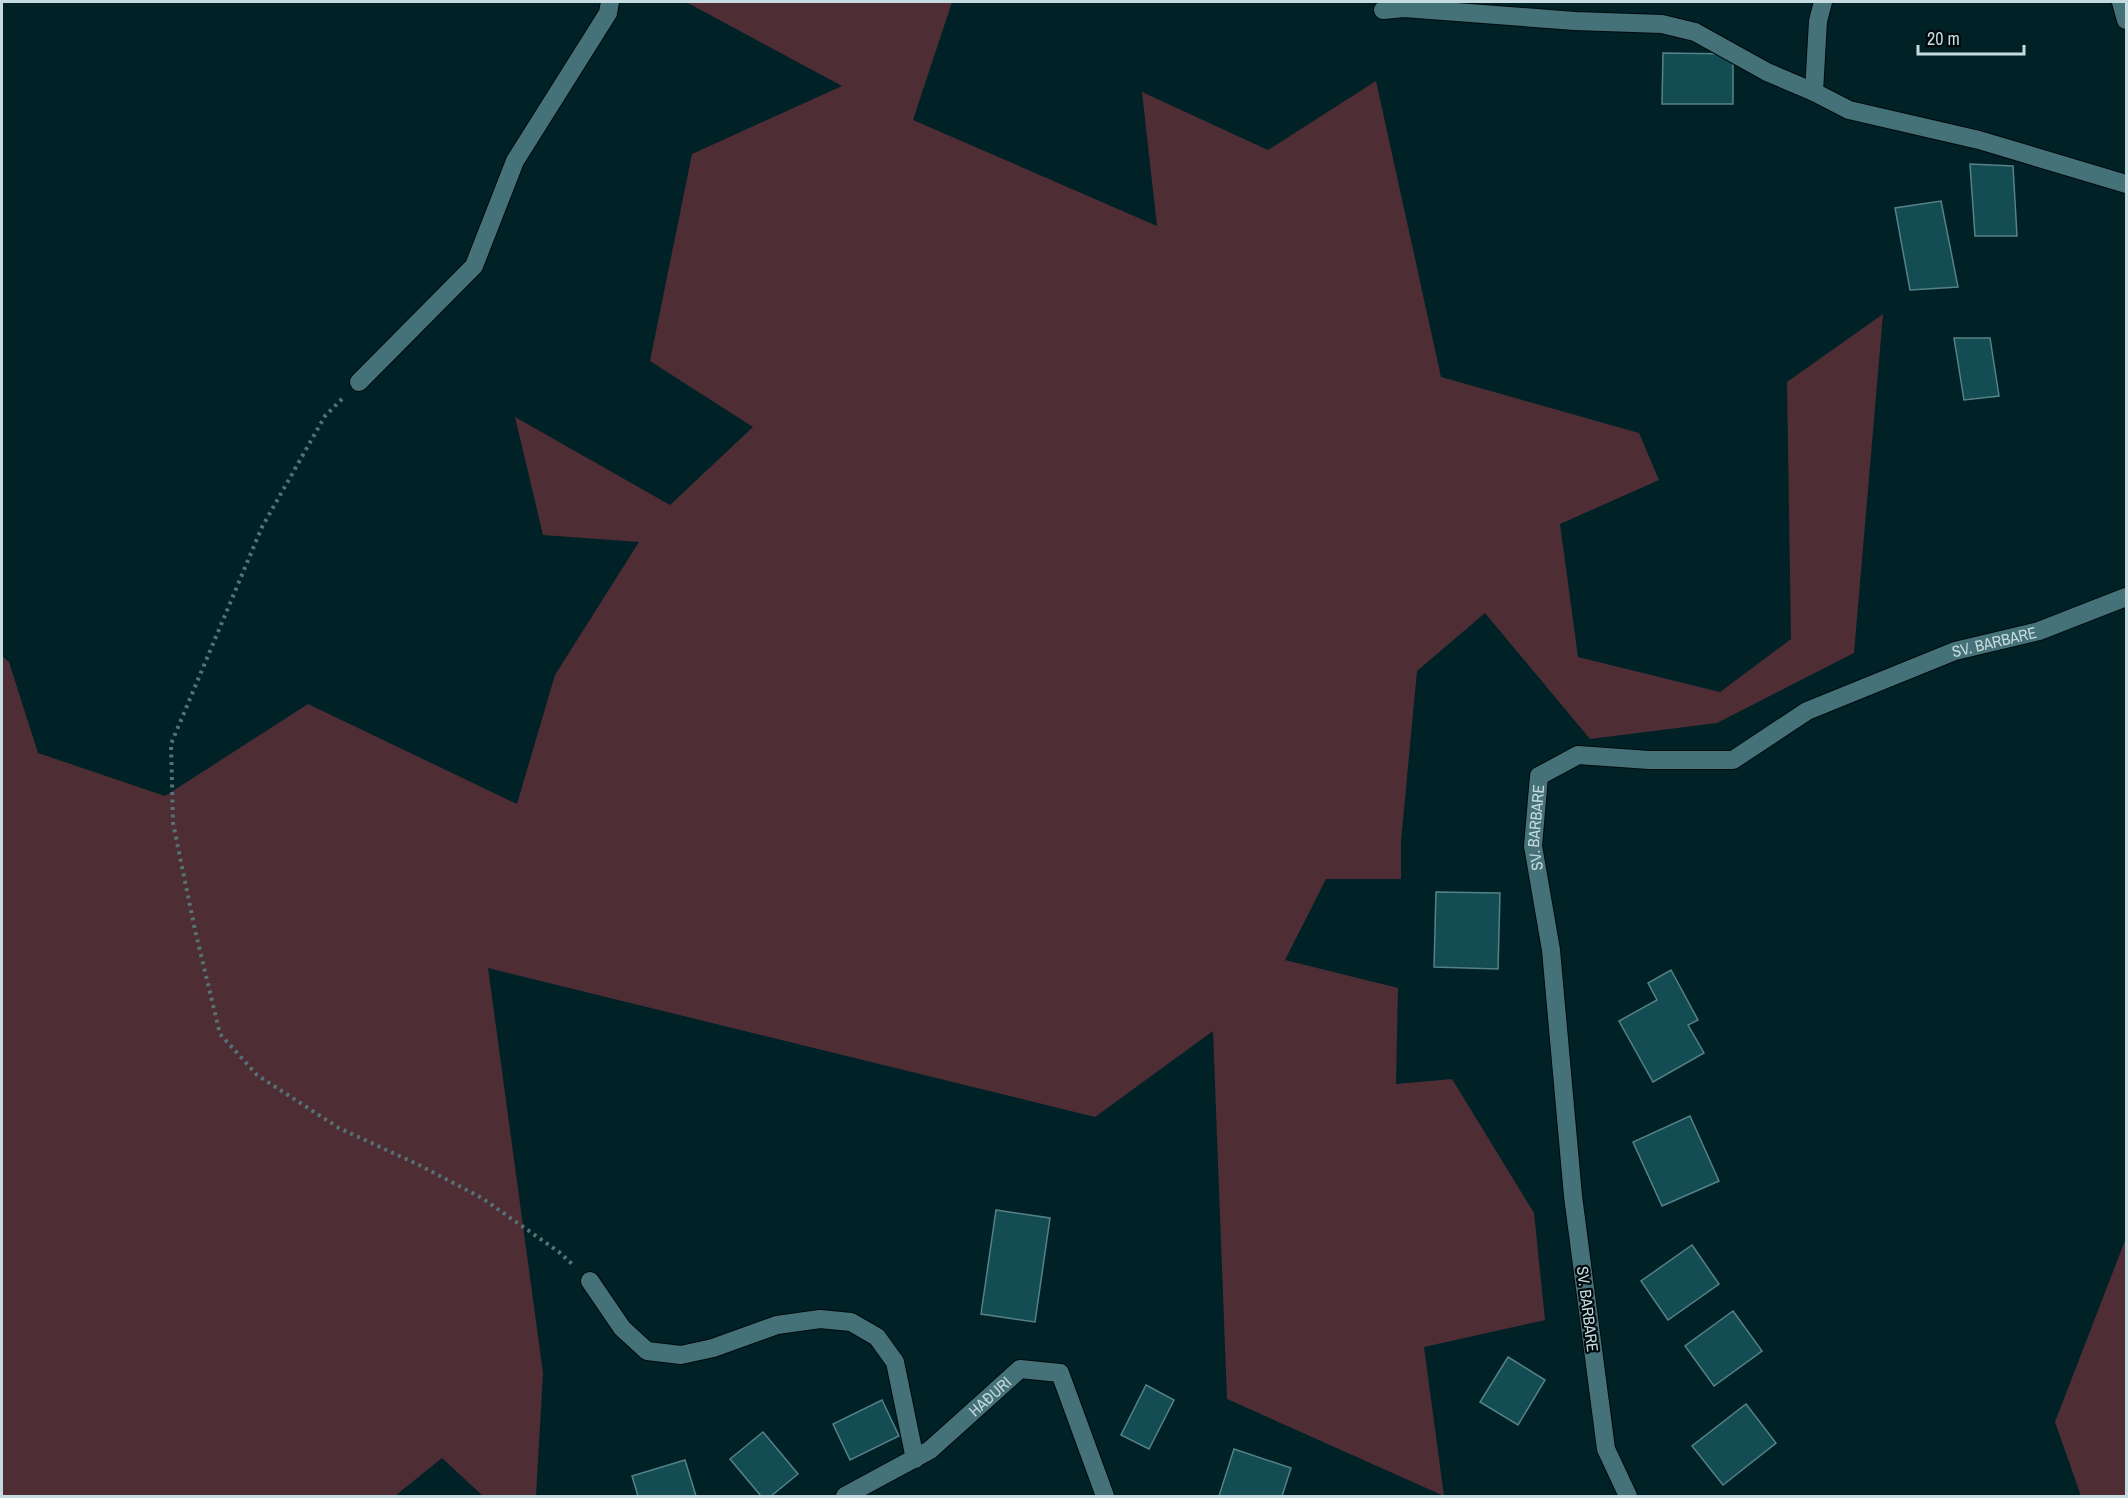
<svg xmlns="http://www.w3.org/2000/svg" width="2128" height="1498" viewBox="0 0 2128 1498" font-family="'Archivo Narrow',sans-serif">
	<style>
		.green { fill: #4e2d35 }
		.building { fill: #134c53; stroke: #558288; stroke-width: 1.5 }
		.lines { fill: none; stroke-linecap: round; stroke-linejoin: round }
		.minor-casing { stroke: #000a0d; stroke-width: 20 }
		.path { stroke: #557277; stroke-width: 4; stroke-dasharray: 3 4.5; stroke-linecap: butt }
		.minor { stroke: #457178; stroke-width: 18 }
		.labels { text-anchor: middle; stroke-width: 4.5; stroke-linejoin: round; paint-order: stroke }
		.street-label { font-size: 16px; fill: #c5dbdf; stroke: #000a0c }
	</style>
	<rect width="100%" height="100%" fill="#002227"/>
	<!-- green -->
	<path class="green" d="M 686,2 L 952,2 L 913,120 L 1157,226 L 1142,92 L 1268,150 L 1376,81 L 1441,377 L 1639,433 L 1659,480 L 1560,524 L 1578,657 L 1720,692 L 1791,639 L 1787,382 L 1883,314 L 1854,653 L 1717,723 L 1590,739 L 1485,613 L 1417,671 L 1401,841 L 1401,879 L 1326,879 L 1285,960 L 1398,988 L 1396,1084 L 1452,1079 L 1534,1213 L 1545,1320 L 1424,1347 L 1444,1496 L 1227,1399 L 1213,1031 L 1095,1117 L 488,968 L 543,1373 L 536,1496 L 483,1496 L 442,1458 L 395,1496 L 2,1496 L 2,656 L 9,662 L 38,753 L 165,796 L 308,704 L 517,804 L 555,675 L 639,542 L 543,535 L 515,417 L 670,505 L 753,427 L 650,361 L 692,154 L 842,86 Z
		M 2126,1238 L 2126,1496 L 2081,1496 L 2055,1422 Z"/>
	<!-- building -->
	<path class="building" d="M 1663,53 L 1733,54 L 1733,104 L 1662,104 Z
		M 1970,164 L 2013,166 L 2017,236 L 1975,236 Z
		M 1941,201 L 1958,287 L 1910,290 L 1895,208 Z
		M 1954,338 L 1990,338 L 1999,396 L 1964,400 Z
		M 1436,892 L 1500,893 L 1498,969 L 1434,967 Z
		M 1671,970 L 1698,1020 L 1688,1025 L 1704,1053 L 1653,1082 L 1619,1021 L 1657,1000 L 1648,983 Z
		M 1690,1116 L 1719,1181 L 1662,1206 L 1633,1142 Z
		M 996,1210 L 1050,1218 L 1035,1322 L 981,1314 Z
		M 1692,1245 L 1719,1284 L 1668,1320 L 1641,1281 Z
		M 1733,1311 L 1762,1351 L 1714,1386 L 1685,1346 Z
		M 1508,1357 L 1545,1380 L 1518,1425 L 1480,1402 Z
		M 1146,1385 L 1174,1400 L 1149,1449 L 1121,1435 Z
		M 882,1400 L 899,1436 L 850,1460 L 833,1424 Z
		M 1746,1404 L 1776,1443 L 1723,1485 L 1692,1446 Z
		M 763,1432 L 798,1474 L 771,1496 L 761,1496 L 730,1459 Z
		M 1234,1449 L 1291,1468 L 1282,1496 L 1219,1496 Z
		M 685,1460 L 696,1496 L 638,1496 L 632,1476 Z"/>
	<g class="lines">
		<defs>
			<g id="minor">
				<path d="M 1823,2 L 1818,21 L 1814,92 L 1849,110 L 1979,140 L 2126,184"/>
				<path d="M 2121,2 L 2126,20"/>
				<path d="M 1383,10 L 1404,8 L 1575,21 L 1662,24 L 1695,32 L 1767,72 L 1814,92"/>
				<path d="M 359,382 L 474,266 L 515,161 L 608,13 L 610,2"/>
				<path d="M 590,1281 L 622,1328 L 647,1351 L 681,1355 L 713,1348 L 777,1325 L 820,1319 L 851,1322 L 877,1337 L 895,1362 L 915,1459"/>
				<path id="s1" d="M 845,1496 L 930,1450 L 1020,1369 L 1060,1373 L 1105,1496"/>
				<path id="s2" d="M 1628,1496 L 1606,1449 L 1573,1196 L 1551,950 L 1533,846 L 1539,776 L 1578,755 L 1649,760 L 1733,760 L 1807,711 L 1955,651 L 2039,631 L 2126,597"/>
			</g>
		</defs>
		<!-- minor casing -->
		<use href="#minor" class="minor-casing"/>
		<!-- path -->
		<path class="path" d="M 342,399 L 325,416 L 262,527 L 171,744 L 173,823 L 195,930 L 220,1034 L 257,1075 L 339,1128 L 419,1165 L 482,1198 L 559,1252 L 572,1264"/>
		<!-- minor -->
		<use href="#minor" class="minor"/>
	</g>
	<g class="labels">
		<!-- street labels -->
		<g class="street-label">
			<text dy="6" stroke="none"><textPath href="#s2" startOffset="1218">SV. BARBARE</textPath></text>
			<text dy="6" stroke="none"><textPath href="#s2" startOffset="678">SV. BARBARE</textPath></text>
			<text transform="translate(1588 1309) rotate(83)" y="6">SV. BARBARE</text>
			<text dy="6" stroke="none"><textPath href="#s1" startOffset="177">HAĐURI</textPath></text>
		</g>
	</g>
	<!-- border -->
	<rect width="2128" height="1498" fill="none" stroke="#c5dbdf" stroke-width="6"/>
	<!-- scale -->
	<path d="M1918 45v9h106v-9" fill="none" stroke="#c5dbdf" stroke-width="3"/>
	<text x="1927" y="45" font-size="18" fill="#c5dbdf" stroke="#000a0c" stroke-width="4.5" paint-order="stroke">20 m</text>
</svg>
